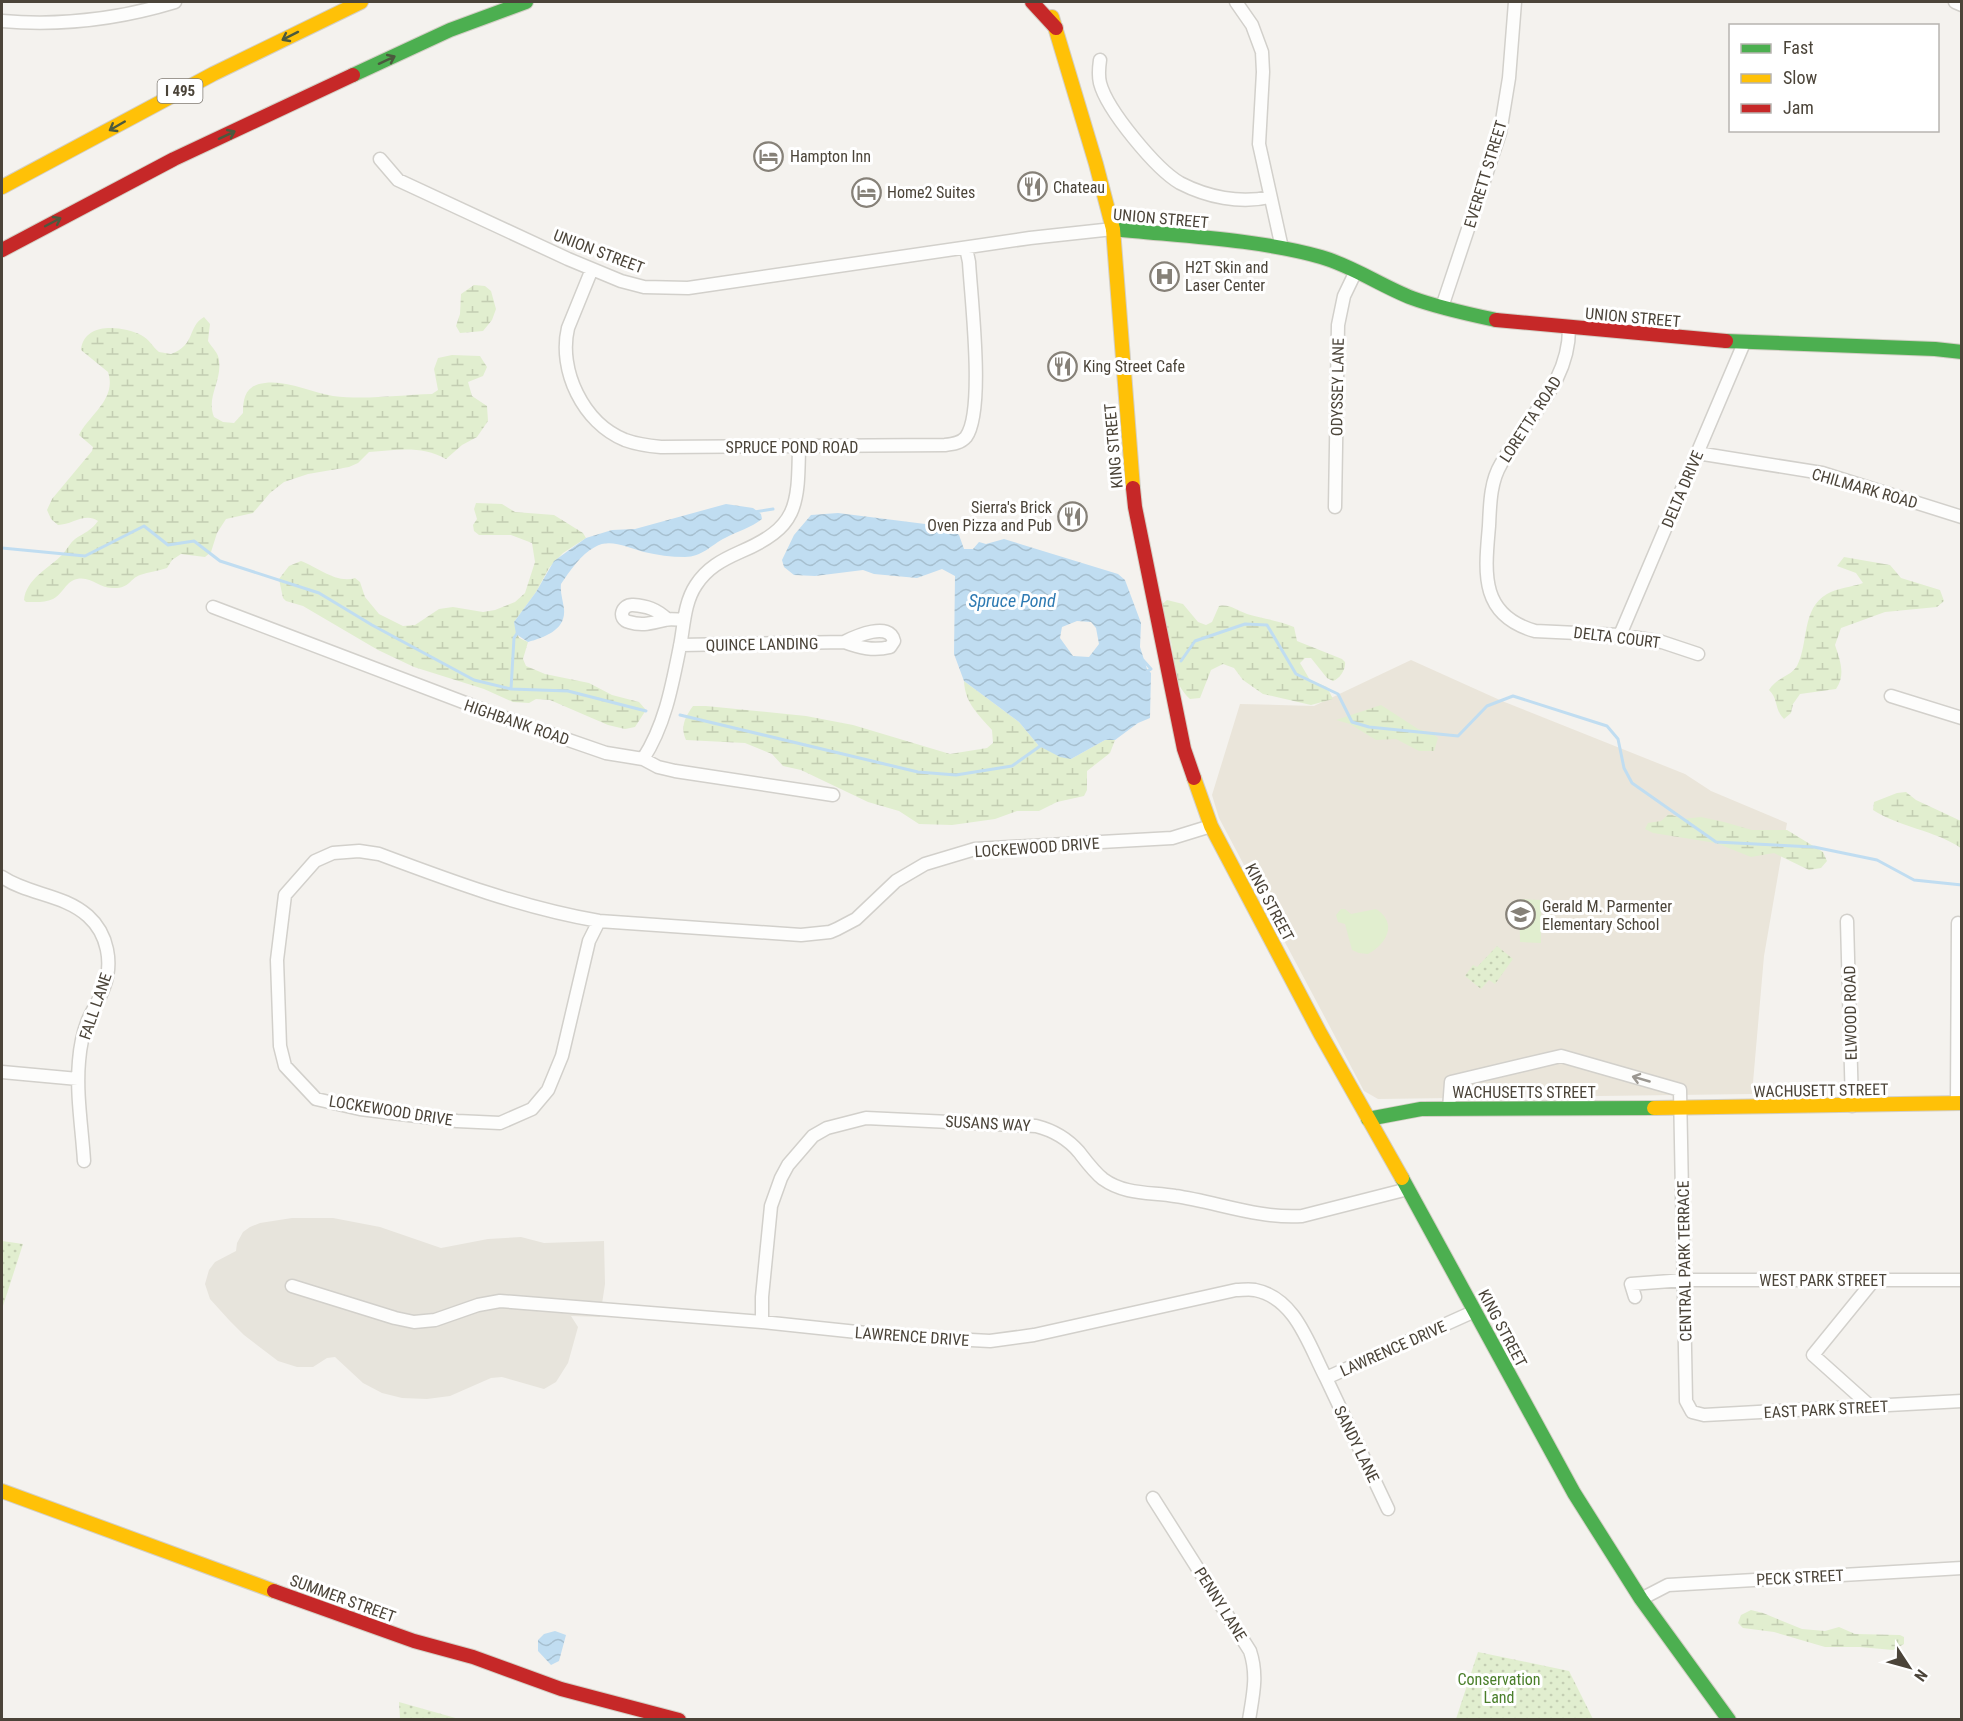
<svg xmlns="http://www.w3.org/2000/svg" width="1963" height="1721" viewBox="0 0 1963 1721" font-family="'Roboto Condensed',sans-serif">
	<style>
		.residential { fill: #e7e4dc }
		.education { fill: #eae5da }
		.green { fill: #e1eecf }
		.wetland { fill: url(#wetland-marsh) }
		.park { fill: url(#park-dots) }
		.water { fill: url(#water-waves); fill-rule: evenodd }
		.lines { fill: none; stroke-linecap: round; stroke-linejoin: round }
		.stream { stroke: #c0ddf1; stroke-width: 3 }
		.street-casing { stroke: #d2d0cb; stroke-width: 15 }
		.fast-casing { stroke: #d3cfc5; stroke-width: 16 }
		.slow-casing { stroke: #d3cfc5; stroke-width: 16 }
		.jam-casing { stroke: #d3cfc5; stroke-width: 16 }
		.street { stroke: #fdfdfc; stroke-width: 12 }
		.fast { stroke: #4caf50; stroke-width: 14 }
		.slow { stroke: #ffc107; stroke-width: 14 }
		.jam { stroke: #c62828; stroke-width: 14 }
		.oneway { stroke: #4b593e }
		.oneway2 { stroke: #9b9791 }
		.labels { text-anchor: middle; stroke-width: 6; stroke-linejoin: round; paint-order: stroke }
		.shield { fill: #fff; stroke: #817c74; stroke-width: 1.5 }
		.shield-label { font-size: 15px; font-weight: bold; fill: #4b4439 }
		.poi-label { font-size: 16px; fill: #4b4439; stroke: #fff; text-anchor: start }
		.street-label { font-size: 16px; fill: #4b4439; stroke: #fff }
		.park-label { font-size: 16px; fill: #4a7f2a; stroke: #fff }
		.water-label { font-size: 18px; font-style: italic; fill: #2e7ab2; stroke: #fff }
	</style>
	<defs>
		<pattern id="wetland-marsh" width="20" height="14" patternUnits="userSpaceOnUse" patternTransform="scale(1.5)"><rect width="20" height="14" fill="#e1eecf"/><path d="M1 5h8M5 5V1M11 12h8M15 12V8" fill="none" stroke="#c3cdb2"/></pattern>
		<pattern id="park-dots" width="8" height="8" patternUnits="userSpaceOnUse" patternTransform="scale(1.5)"><rect width="8" height="8" fill="#e1eecf"/><path d="M2 2h.1M6 6h.1" fill="none" stroke="#c3cdb2" stroke-width="1.8" stroke-linecap="round"/></pattern>
		<pattern id="water-waves" width="16" height="10" patternUnits="userSpaceOnUse" patternTransform="scale(1.5)"><rect width="16" height="10" fill="#c0ddf1"/><path d="M0 5q4-4 8 0t8 0" fill="none" stroke="#a6bfcf"/></pattern>
	</defs>
	<rect width="100%" height="100%" fill="#f4f2ee"/>
	<!-- residential -->
	<path class="residential" d="M 292,1218 L 333,1218 L 380,1227 L 441,1248 L 488,1239 L 521,1237 L 544,1243 L 604,1241 L 605,1284 L 600,1317 L 571,1316 L 578,1327 L 568,1363 L 556,1382 L 544,1389 L 502,1377 L 491,1378 L 450,1396 L 427,1399 L 402,1398 L 382,1393 L 363,1383 L 335,1357 L 327,1358 L 313,1367 L 297,1367 L 278,1361 L 244,1335 L 229,1320 L 210,1299 L 205,1284 L 209,1270 L 215,1262 L 236,1251 L 237,1243 L 243,1232 L 250,1227 L 260,1223 Z"/>
	<!-- education -->
	<path class="education" d="M 1411,660 L 1502,701 L 1685,774 L 1711,791 L 1787,823 L 1764,956 L 1752,1094 L 1378,1099 L 1364,1091 L 1219,818 L 1212,795 L 1240,704 L 1314,706 Z"/>
	<!-- green -->
	<path class="green" d="M 1519,899 L 1541,900 L 1541,943 L 1520,942 Z
		M 1341,909 L 1345,909 L 1351,914 L 1376,909 C 1398,923 1387,944 1368,954 L 1359,953 L 1352,950 L 1345,924 L 1338,922 L 1336,915 Z"/>
	<!-- wetland -->
	<path class="wetland" d="M 474,285 L 485,286 L 491,291 L 496,309 L 492,320 L 483,331 L 460,333 L 456,326 L 460,314 L 461,294 Z
		M 204,317 L 210,324 L 208,341 C 212,348 219,353 219,361 C 222,381 206,397 214,417 L 223,422 L 234,423 L 243,413 C 243,397 246,385 265,383 C 287,380 313,393 333,396 C 365,400 400,395 432,394 L 438,390 L 434,369 L 438,358 L 452,355 L 480,356 L 487,367 L 483,376 L 468,382 L 472,396 L 487,406 L 488,421 L 477,437 L 462,445 L 446,459 C 422,445 396,450 369,452 L 358,463 L 349,467 L 308,474 L 284,482 L 270,493 L 253,513 L 226,519 L 217,533 L 211,552 L 205,557 L 181,554 L 172,560 L 167,568 C 158,571 149,572 140,575 C 129,579 130,589 112,588 C 99,588 91,576 77,579 C 66,581 63,594 53,599 C 45,603 35,602 26,602 L 24,600 C 26,579 49,568 63,554 C 67,549 70,543 75,539 C 84,533 92,530 98,521 C 85,512 72,525 58,525 L 51,519 L 47,510 L 52,499 L 92,451 L 93,447 L 79,435 C 90,414 117,399 108,372 L 81,350 C 84,321 123,326 141,335 C 149,339 152,346 159,352 L 171,354 C 196,345 187,327 204,317 Z
		M 476,503 L 502,504 L 515,512 L 554,515 L 583,533 L 586,538 L 563,553 L 549,568 L 536,592 L 514,622 L 519,638 L 528,642 L 523,659 L 526,666 L 545,674 L 589,683 L 612,695 L 639,702 L 646,710 L 635,727 L 625,729 L 608,725 L 550,700 L 536,699 L 529,703 L 513,702 L 484,689 L 414,667 L 378,650 L 303,606 L 286,601 L 283,598 L 279,579 L 289,566 L 301,561 C 317,567 337,584 355,578 L 360,582 L 365,597 L 379,614 L 403,626 L 415,625 L 439,609 L 453,607 L 483,612 L 495,610 L 515,602 L 525,593 L 535,562 L 532,543 L 511,535 L 479,535 L 474,531 L 473,525 L 477,519 L 474,509 Z
		M 1844,557 L 1890,565 L 1901,578 L 1940,590 L 1944,601 L 1937,607 L 1885,612 L 1841,628 L 1835,645 C 1840,660 1846,675 1836,689 L 1800,694 L 1793,704 L 1791,713 L 1784,719 C 1774,709 1779,700 1769,690 C 1777,677 1790,677 1797,666 C 1809,643 1801,609 1827,594 C 1837,588 1852,587 1863,583 L 1856,573 L 1837,566 Z
		M 1167,600 L 1183,604 L 1198,622 L 1206,625 L 1212,622 L 1219,606 C 1230,604 1236,610 1247,614 C 1263,619 1278,620 1294,627 L 1297,641 L 1342,659 L 1345,662 C 1346,669 1340,679 1333,681 L 1327,678 L 1311,658 L 1305,658 L 1300,663 L 1310,680 L 1327,687 L 1333,699 L 1311,705 L 1263,694 L 1243,680 L 1234,668 L 1223,664 L 1211,670 L 1200,698 L 1190,699 C 1171,681 1176,665 1171,642 C 1168,630 1159,618 1160,606 Z
		M 964,681 L 1019,722 L 1039,746 L 1071,759 L 1105,740 L 1115,740 L 1110,753 L 1087,771 L 1087,790 L 1084,796 L 1057,802 L 1039,811 L 1017,811 L 995,819 L 952,825 L 919,824 L 899,811 L 868,802 L 801,770 L 783,766 L 772,754 L 745,743 L 686,740 C 680,727 685,717 693,706 L 706,706 L 806,716 L 853,725 L 950,754 L 987,748 L 993,743 L 992,730 C 978,714 965,703 964,681 Z
		M 1381,705 L 1418,729 L 1433,734 L 1438,738 L 1434,751 L 1419,751 L 1396,739 L 1376,740 L 1350,724 L 1336,720 Z
		M 1906,792 L 1916,800 L 1961,821 L 1961,848 C 1934,830 1899,827 1873,810 L 1874,802 L 1897,793 Z
		M 1669,814 L 1683,819 L 1701,817 L 1724,822 L 1752,830 L 1787,830 L 1823,852 L 1827,861 L 1821,868 L 1809,870 L 1774,853 L 1751,857 L 1716,843 L 1653,833 L 1645,829 L 1648,823 L 1661,821 Z
		M 1751,1610 L 1763,1613 L 1802,1629 L 1825,1631 L 1839,1627 L 1855,1634 L 1900,1635 L 1904,1637 L 1904,1644 L 1893,1650 L 1860,1647 L 1825,1647 L 1774,1632 L 1743,1628 L 1738,1623 L 1741,1615 Z"/>
	<!-- park -->
	<path class="park" d="M 1497,946 L 1513,959 L 1495,984 L 1489,980 L 1481,989 L 1465,976 L 1473,965 L 1477,967 Z
		M 2,1241 L 23,1244 L 2,1309 Z
		M 1478,1652 L 1569,1671 L 1593,1719 L 1456,1719 Z
		M 399,1702 L 459,1719 L 400,1719 Z"/>
	<!-- water -->
	<path class="water" d="M 726,504 L 753,508 L 761,514 L 762,519 C 751,528 738,531 725,538 C 711,545 702,557 685,557 C 671,557 657,555 644,552 C 628,548 610,538 595,547 C 580,555 570,571 561,584 C 560,593 563,600 564,609 C 566,630 545,637 528,642 L 516,634 L 514,622 L 536,592 L 554,561 L 586,538 L 612,530 L 635,529 Z
		M 838,513 L 949,527 L 959,535 L 964,549 L 973,549 L 979,542 L 986,544 L 1004,539 L 1118,574 L 1125,580 L 1141,623 L 1140,647 L 1147,669 L 1151,673 L 1150,718 L 1138,723 L 1115,740 L 1105,740 L 1071,759 L 1060,757 L 1039,746 L 1019,722 L 964,681 L 954,654 L 955,576 L 942,569 L 917,578 L 874,574 L 863,570 L 815,576 L 794,575 L 784,567 L 782,560 L 794,535 L 811,515 ZM 1077,621 L 1091,622 L 1096,628 L 1099,644 L 1089,657 L 1073,656 L 1060,638 L 1062,627 Z
		M 555,1631 L 566,1635 L 559,1661 L 551,1665 L 538,1651 L 538,1640 L 544,1634 Z"/>
	<g class="lines">
		<!-- stream -->
		<path class="stream" d="M 754,512 L 773,509
			M 2,548 L 85,556 L 144,526 L 168,545 L 194,541 L 220,561 L 319,593 L 372,625 L 474,680 L 511,689 L 568,691 L 646,711
			M 1143,660 L 1151,669 L 1146,672
			M 1181,661 L 1195,641 L 1245,624 L 1267,625 L 1296,674 L 1338,694 L 1352,722 L 1369,727 L 1458,736 L 1487,706 L 1513,696 L 1607,726 L 1618,739 L 1624,768 L 1632,783 L 1716,842 L 1814,847 L 1877,860 L 1914,880 L 1962,885
			M 511,689 L 514,638 L 518,632
			M 680,715 L 918,772 L 956,775 L 1012,766 L 1043,744"/>
		<defs>
			<path id="street" d="M 1236,2 L 1252,25 L 1262,52 L 1263,72 L 1259,144 L 1282,248
				M 1955,2 L 1962,5
				M 2,21 C 59,26 119,19 175,2
				M 1100,60 C 1099,67 1098,75 1100,83 C 1107,110 1156,169 1180,183 C 1207,197 1240,204 1270,197
				M 380,159 L 398,180 L 568,259 L 621,281 L 644,287 L 688,288 L 1030,238 L 1113,229
				M 592,269 L 568,328 C 558,370 583,423 625,440 C 636,444 649,446 661,447 L 945,445 C 953,444 961,443 966,437 C 985,411 971,298 969,262 L 966,248
				M 1442,307 L 1500,133 L 1509,78 L 1515,2
				M 1569,327 C 1570,384 1526,417 1501,464 C 1490,482 1490,506 1489,526 C 1485,572 1479,615 1535,631 L 1620,635 L 1662,642 L 1698,654
				M 1697,453 L 1822,473 L 1962,517
				M 1335,507 L 1338,325 L 1344,296 L 1356,271
				M 213,607 L 505,718 L 606,753 L 643,759 L 658,767 L 675,771 L 833,795
				M 667,619 C 656,609 647,606 633,605 C 622,604 617,619 629,622 C 642,626 653,623 665,620 C 671,618 678,620 684,620
				M 1620,635 L 1744,343
				M 680,645 L 844,642 C 856,636 890,621 894,641 L 890,647 C 874,651 860,648 844,642
				M 1891,696 L 1962,718
				M 643,759 C 665,725 672,686 680,646 C 684,626 684,603 696,585 C 707,568 722,560 740,552 C 798,527 798,507 799,447
				M 2,877 C 29,895 63,894 88,916 C 108,934 113,963 104,987 C 100,999 93,1009 88,1020 C 83,1033 80,1047 79,1061 C 76,1094 82,1128 84,1161
				M 599,921 L 589,941 L 562,1056 L 548,1090 L 532,1109 L 500,1123 L 457,1121 L 360,1109 L 316,1099 L 285,1066 L 280,1046 L 277,960 L 285,895 L 315,861 L 333,853 L 359,851 L 379,854 C 451,881 523,908 599,921 L 801,935 L 830,932 L 837,929 L 856,919 L 896,881 L 925,864 L 975,849 L 1172,838 L 1211,826
				M 1847,921 L 1852,1106
				M 2,1072 L 78,1079
				M 1957,1103 L 1958,923
				M 1449,1109 L 1451,1082 L 1561,1056 L 1680,1090 L 1686,1401 L 1692,1412 L 1704,1415 L 1962,1401
				M 292,1286 L 395,1318 L 414,1322 L 435,1320 L 478,1305 L 500,1301 L 762,1322 L 895,1336 L 990,1341 L 1034,1335 L 1236,1290 C 1242,1290 1249,1289 1255,1290 C 1296,1298 1309,1346 1326,1378 L 1475,1311
				M 1635,1297 L 1631,1284 L 1684,1280 L 1962,1280
				M 762,1322 L 762,1297 L 771,1206 L 781,1178 L 788,1165 L 813,1136 L 827,1128 L 866,1118 L 1036,1126 C 1052,1130 1067,1138 1079,1152 C 1086,1161 1094,1172 1103,1179 C 1125,1195 1151,1192 1175,1196 C 1217,1202 1259,1219 1302,1216 L 1408,1189
				M 1326,1378 L 1388,1509
				M 1870,1406 L 1813,1355 L 1874,1280
				M 1153,1498 L 1250,1651 C 1258,1675 1253,1695 1249,1720
				M 1641,1599 L 1668,1585 L 1962,1568"/>
			<path id="fast" d="M 353,75 L 450,30 L 526,2
				M 1113,229 C 1179,236 1258,239 1321,257 C 1353,266 1381,286 1412,298 C 1439,308 1468,314 1496,320
				M 1726,341 L 1935,349 L 1962,352
				M 1368,1119 L 1421,1109 L 1654,1108
				M 1402,1178 L 1574,1493 L 1641,1599 L 1729,1720"/>
			<path id="slow" d="M 1052,17 L 1096,164 L 1113,229 L 1133,488
				M 2,187 L 213,74 L 361,2
				M 1194,778 L 1211,826 L 1320,1033 L 1402,1178
				M 1654,1108 L 1962,1103
				M 2,1491 L 274,1591"/>
			<path id="jam" d="M 1032,2 L 1056,28
				M 2,250 L 174,159 L 353,75
				M 1496,320 L 1726,341
				M 1133,488 L 1135,507 L 1184,749 L 1194,778
				M 274,1591 L 414,1641 L 473,1657 L 561,1689 L 679,1720"/>
		</defs>
		<!-- street casing -->
		<use href="#street" class="street-casing"/>
		<!-- fast casing -->
		<use href="#fast" class="fast-casing"/>
		<!-- slow casing -->
		<use href="#slow" class="slow-casing"/>
		<!-- jam casing -->
		<use href="#jam" class="jam-casing"/>
		<!-- street -->
		<use href="#street" class="street"/>
		<!-- fast -->
		<use href="#fast" class="fast"/>
		<!-- slow -->
		<use href="#slow" class="slow"/>
		<!-- jam -->
		<use href="#jam" class="jam"/>
	</g>
	<!-- one-way arrows -->
	<defs><path id="oneway-shaft" d="M-6 0H5M1.5-3L5.5 0L1.5 3" fill="none" stroke-width="1.6" stroke-linecap="round" stroke-linejoin="round" transform="scale(1.5)"/></defs>
	<g class="oneway">
		<use href="#oneway-shaft" transform="translate(290 36) rotate(153)"/>
		<use href="#oneway-shaft" transform="translate(387 60) rotate(-25)"/>
		<use href="#oneway-shaft" transform="translate(117 126) rotate(150)"/>
		<use href="#oneway-shaft" transform="translate(227 135) rotate(-25)"/>
		<use href="#oneway-shaft" transform="translate(53 222) rotate(-28)"/>
	</g>
	<use class="oneway2" href="#oneway-shaft" transform="translate(1641 1079) rotate(-164)"/>
	<!-- icons -->
	<defs>
		<symbol id="hotel-ring" viewBox="-11 -11 22 22"><circle r="9.5" fill="#fff" stroke="#868178" stroke-width="1.5"/><path d="M-6-4.5h1.5V1H6V5H4.5V3h-9V5H-6ZM-4 0a1.8 1.8 0 1 1 3.6 0ZM.5 0V-2.5h3Q6-2.5 6 0Z" fill="#868178"/></symbol>
		<symbol id="restaurant-ring" viewBox="-11 -11 22 22"><circle r="9.5" fill="#fff" stroke="#868178" stroke-width="1.5"/><path d="M-5-6h1v4h1v-4h1v4h1v-4h1v5L-1.5 .5V6h-2V.5L-5-1ZM5-6V6H3V1.5H1.5Q1.5-4 5-6Z" fill="#868178"/></symbol>
		<symbol id="hospital-ring" viewBox="-11 -11 22 22"><circle r="9.5" fill="#fff" stroke="#868178" stroke-width="1.5"/><path d="M-5-5h3v3.5h4V-5h3V5h-3V1.5h-4V5h-3Z" fill="#868178"/></symbol>
		<symbol id="school-ring" viewBox="-11 -11 22 22"><circle r="9.5" fill="#fff" stroke="#868178" stroke-width="1.5"/><path d="M0-5L7-2L0 1L-7-2ZM-4 1L0 2.5L4 1V4Q0 6-4 4Z" fill="#868178"/></symbol>
	</defs>
	<g fill-rule="evenodd">
		<use href="#hotel-ring" x="752" y="140" width="33" height="33"/>
		<use href="#restaurant-ring" x="1016" y="170" width="33" height="33"/>
		<use href="#hotel-ring" x="850" y="176" width="33" height="33"/>
		<use href="#hospital-ring" x="1148" y="260" width="33" height="33"/>
		<use href="#restaurant-ring" x="1046" y="350" width="33" height="33"/>
		<use href="#restaurant-ring" x="1056" y="500" width="33" height="33"/>
		<use href="#school-ring" x="1504" y="898" width="33" height="33"/>
	</g>
	<g class="labels">
		<!-- shield labels -->
		<rect class="shield" x="157.5" y="79" width="45" height="24" rx="4.5"/>
		<g class="shield-label">
			<text x="180" y="96">I 495</text>
		</g>
		<!-- poi labels -->
		<g class="poi-label">
			<text x="790" y="162">Hampton Inn</text>
			<text x="1053" y="193">Chateau</text>
			<text x="887" y="198">Home2 Suites</text>
			<text x="1185" y="273">H2T Skin and<tspan x="1185" dy="18">Laser Center</tspan></text>
			<text x="1083" y="372">King Street Cafe</text>
			<text x="1052" y="513" text-anchor="end">Sierra's Brick<tspan x="1052" dy="18">Oven Pizza and Pub</tspan></text>
			<text x="1542" y="912">Gerald M. Parmenter<tspan x="1542" dy="18">Elementary School</tspan></text>
		</g>
		<!-- street labels -->
		<g class="street-label">
			<text transform="translate(1485 174) rotate(-73)" y="6">EVERETT STREET</text>
			<text transform="translate(1161 218) rotate(5)" y="6">UNION STREET</text>
			<text transform="translate(599 251) rotate(21)" y="6">UNION STREET</text>
			<text transform="translate(1633 317) rotate(5)" y="6">UNION STREET</text>
			<text transform="translate(1337 387) rotate(-89)" y="6">ODYSSEY LANE</text>
			<text transform="translate(1530 419) rotate(-57)" y="6">LORETTA ROAD</text>
			<text transform="translate(1113 446) rotate(-95)" y="6">KING STREET</text>
			<text x="792" y="453">SPRUCE POND ROAD</text>
			<text transform="translate(1865 488) rotate(16)" y="6">CHILMARK ROAD</text>
			<text transform="translate(1682 489) rotate(-67)" y="6">DELTA DRIVE</text>
			<text transform="translate(1617 637) rotate(7)" y="6">DELTA COURT</text>
			<text transform="translate(762 644) rotate(-1)" y="6">QUINCE LANDING</text>
			<text transform="translate(517 722) rotate(19)" y="6">HIGHBANK ROAD</text>
			<text transform="translate(1037 847) rotate(-4)" y="6">LOCKEWOOD DRIVE</text>
			<text transform="translate(1270 902) rotate(62)" y="6">KING STREET</text>
			<text transform="translate(95 1006) rotate(-71)" y="6">FALL LANE</text>
			<text transform="translate(1850 1013) rotate(-91)" y="6">ELWOOD ROAD</text>
			<text transform="translate(1821 1090) rotate(-1)" y="6">WACHUSETT STREET</text>
			<text x="1524" y="1098">WACHUSETTS STREET</text>
			<text transform="translate(391 1110) rotate(9)" y="6">LOCKEWOOD DRIVE</text>
			<text transform="translate(988 1123) rotate(3)" y="6">SUSANS WAY</text>
			<text transform="translate(1684 1261) rotate(-91)" y="6">CENTRAL PARK TERRACE</text>
			<text x="1823" y="1286">WEST PARK STREET</text>
			<text transform="translate(1503 1328) rotate(62)" y="6">KING STREET</text>
			<text transform="translate(912 1336) rotate(4)" y="6">LAWRENCE DRIVE</text>
			<text transform="translate(1393 1348) rotate(-24)" y="6">LAWRENCE DRIVE</text>
			<text transform="translate(1826 1409) rotate(-3)" y="6">EAST PARK STREET</text>
			<text transform="translate(1357 1444) rotate(64)" y="6">SANDY LANE</text>
			<text transform="translate(1800 1577) rotate(-3)" y="6">PECK STREET</text>
			<text transform="translate(343 1598) rotate(20)" y="6">SUMMER STREET</text>
			<text transform="translate(1221 1604) rotate(58)" y="6">PENNY LANE</text>
		</g>
		<!-- park labels -->
		<g class="park-label">
			<text x="1499" y="1685">Conservation<tspan x="1499" dy="18">Land</tspan></text>
		</g>
		<!-- water labels -->
		<g class="water-label">
			<text x="1012" y="607">Spruce Pond</text>
		</g>
	</g>
	<!-- border -->
	<rect width="1963" height="1721" fill="none" stroke="#4b4439" stroke-width="6"/>
	<!-- legend -->
	<rect x="1729" y="24" width="210" height="108" fill="#ffffff" stroke="#b7b4b0" stroke-width="1.5"/>
	<rect x="1741" y="44" width="30" height="9" fill="#4caf50" stroke="#b7b4b0" stroke-width="1.5"/>
	<text x="1783" y="54" font-size="18" fill="#4b4439">Fast</text>
	<rect x="1741" y="74" width="30" height="9" fill="#ffc107" stroke="#b7b4b0" stroke-width="1.5"/>
	<text x="1783" y="84" font-size="18" fill="#4b4439">Slow</text>
	<rect x="1741" y="104" width="30" height="9" fill="#c62828" stroke="#b7b4b0" stroke-width="1.5"/>
	<text x="1783" y="114" font-size="18" fill="#4b4439">Jam</text>
	<!-- north arrow -->
	<g transform="translate(1909 1667) rotate(126)" stroke="#ffffff" stroke-width="4.5" paint-order="stroke">
	<path d="M0-4.5L10 22L0 15L-10 22Z" fill="#4b4439"/>
	<text y="-9" font-size="16" font-weight="bold" text-anchor="middle" fill="#4b4439">N</text>
	</g>
</svg>
